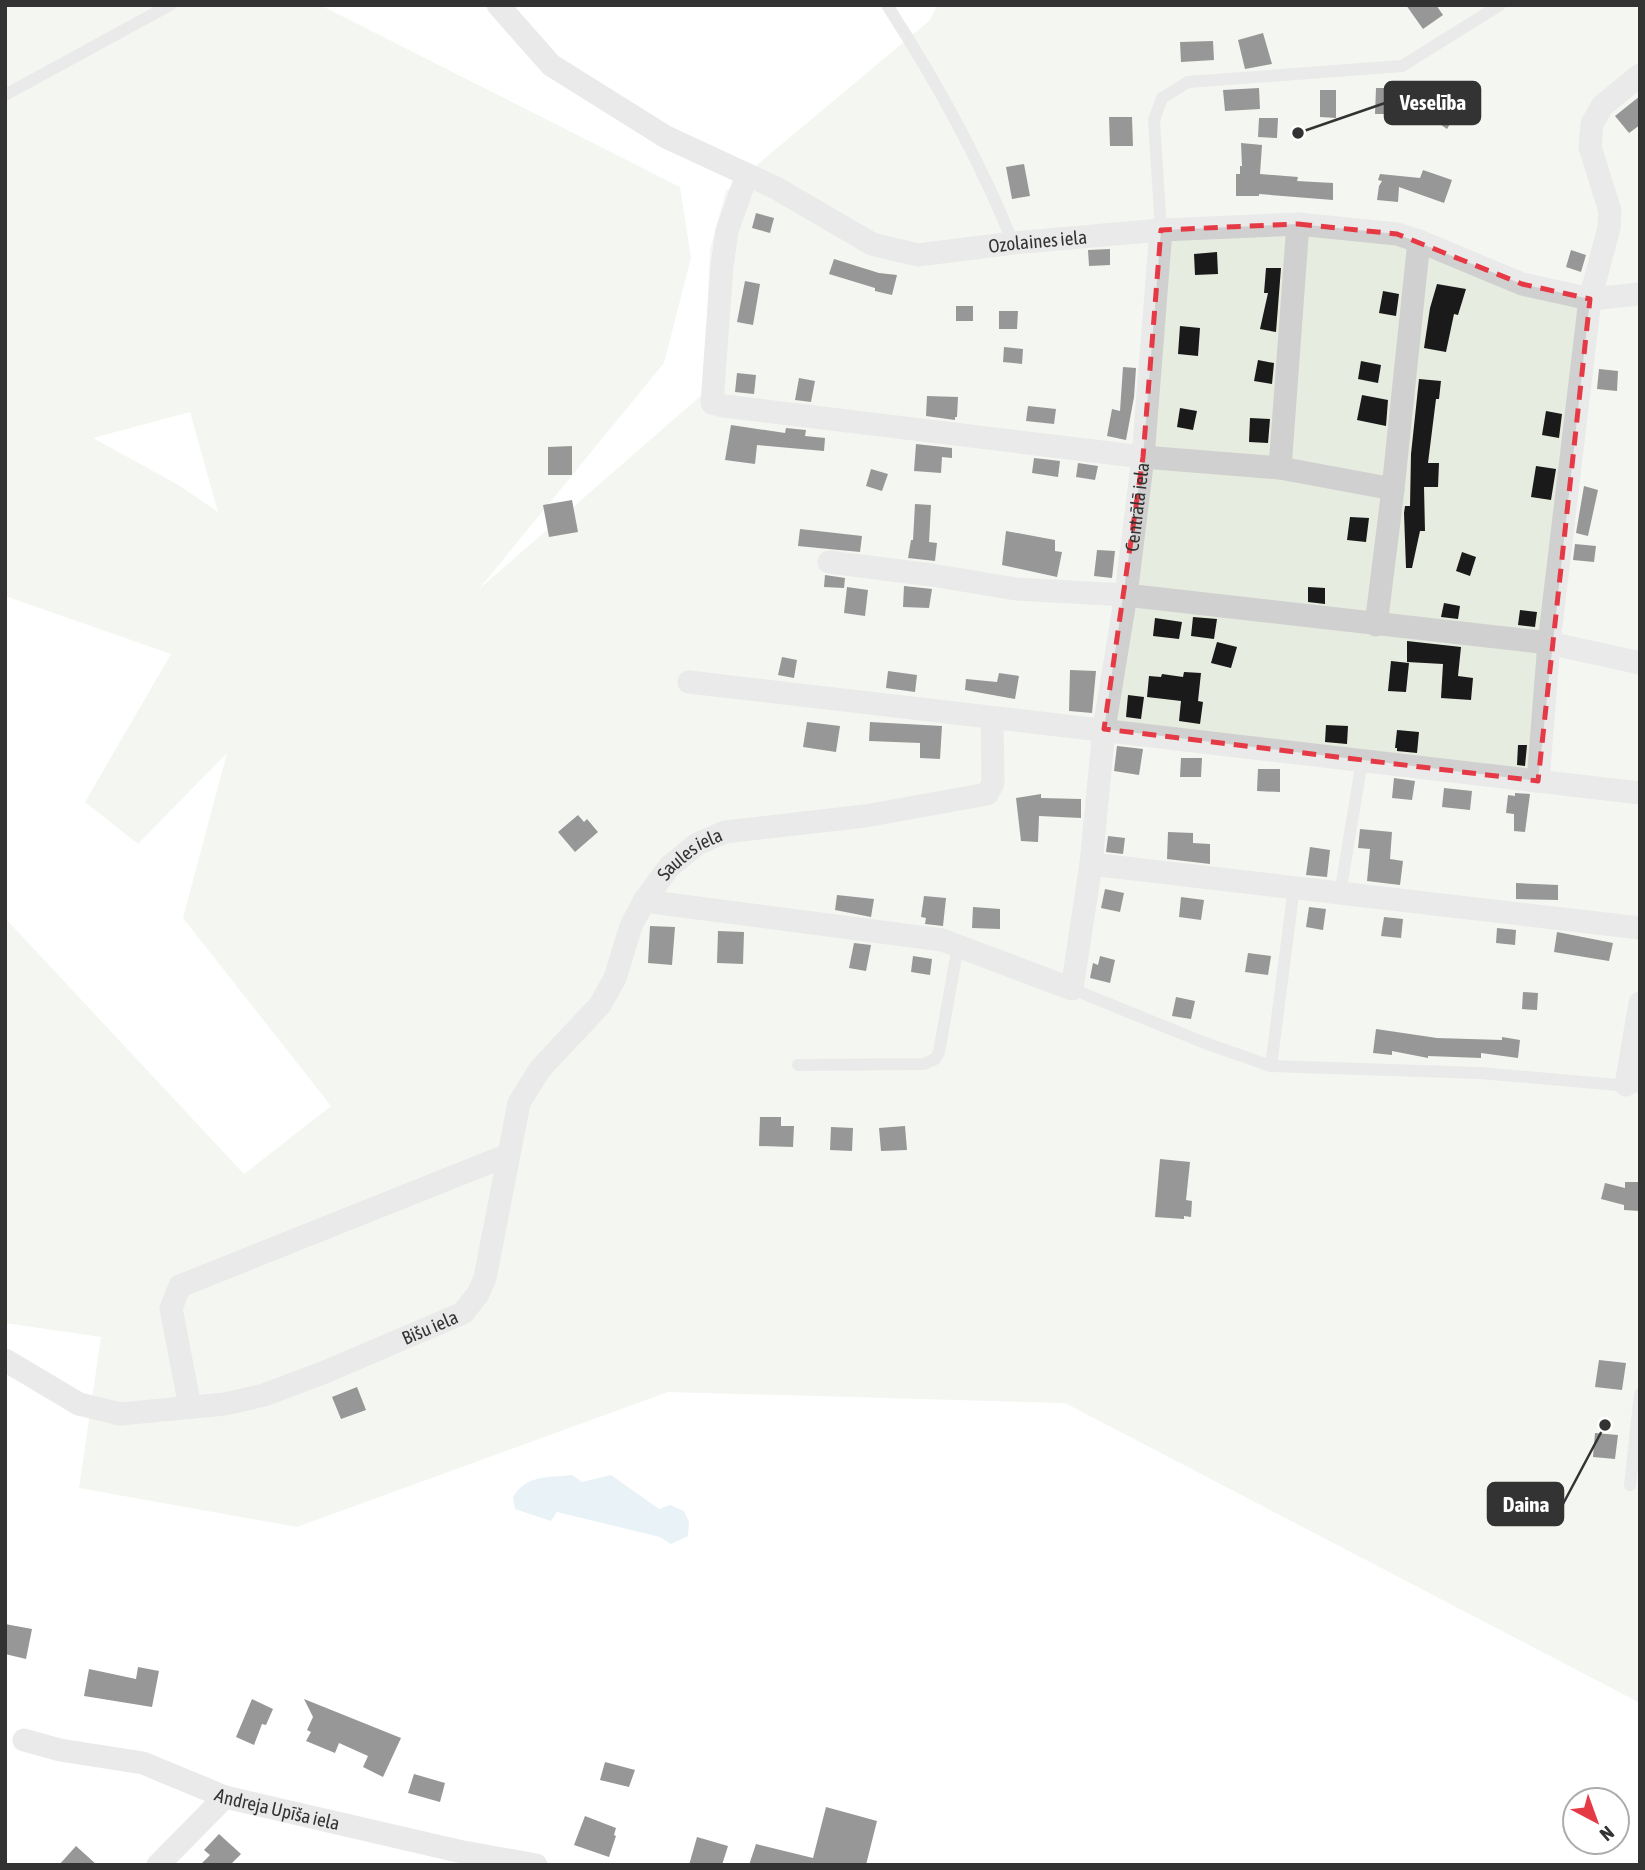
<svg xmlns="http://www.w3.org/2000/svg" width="1645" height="1870" viewBox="0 0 1645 1870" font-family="'Asap Condensed',sans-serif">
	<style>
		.green { fill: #e6ecdf; fill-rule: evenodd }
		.water { fill: #cfe2ee }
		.building { fill: #1a1a1a }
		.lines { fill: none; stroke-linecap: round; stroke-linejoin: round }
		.service { stroke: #d0d0d0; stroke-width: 12 }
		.minor { stroke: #d0d0d0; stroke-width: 23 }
		.marked { fill: none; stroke: #e63946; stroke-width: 5; stroke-dasharray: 14 9; stroke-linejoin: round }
		.labels { text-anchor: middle; stroke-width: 7; stroke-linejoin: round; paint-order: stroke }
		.street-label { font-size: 19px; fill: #333; stroke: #fff }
		.leader { fill: none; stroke: #333; stroke-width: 2.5 }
		.callout-dot { fill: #333; stroke: #fff; stroke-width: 2.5 }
		.callout { fill: #333; stroke: #333; stroke-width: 2.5 }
		.callout-label { font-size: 21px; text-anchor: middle; font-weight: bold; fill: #fff }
	</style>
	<rect width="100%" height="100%" fill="#fff"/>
	<!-- green -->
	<path class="green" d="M 5,5 L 320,5 L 680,187 L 691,258 L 664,363 L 479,589 L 704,393 L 710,249 L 726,191 L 930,20 L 937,5 L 1640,5 L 1640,1703 L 1065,1403 L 668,1392 L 297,1527 L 79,1488 L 101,1337 L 5,1323 L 5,918 L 244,1174 L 331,1106 L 183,918 L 227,753 L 138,844 L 85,802 L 171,654 L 5,596 ZM 190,412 L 218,512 L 180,486 L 93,438 Z"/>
	<!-- water -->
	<path class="water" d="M 572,1475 L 582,1482 L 611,1475 L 659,1509 L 670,1505 L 684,1511 L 689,1522 L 688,1536 L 671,1544 L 660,1537 L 557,1512 L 551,1521 L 515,1509 L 513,1497 C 527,1474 548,1478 572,1475 Z"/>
	<!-- building -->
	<path class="building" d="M 1406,5 L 1436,5 L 1443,15 L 1423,29 Z
		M 1263,33 L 1272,64 L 1245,69 L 1238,40 Z
		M 1213,41 L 1214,60 L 1181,62 L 1180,42 Z
		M 1259,88 L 1260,109 L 1225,111 L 1223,90 Z
		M 1376,88 L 1395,88 L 1394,114 L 1375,114 Z
		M 1320,90 L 1336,90 L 1336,118 L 1320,117 Z
		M 1640,96 L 1640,125 L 1629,133 L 1615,116 Z
		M 1434,101 L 1456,114 L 1447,129 L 1425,114 Z
		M 1109,117 L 1132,117 L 1133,146 L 1110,146 Z
		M 1259,118 L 1278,118 L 1277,138 L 1258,137 Z
		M 1241,143 L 1262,145 L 1260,174 L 1298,177 L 1297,181 L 1333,183 L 1333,200 L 1259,194 L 1259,196 L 1236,196 L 1236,174 L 1240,174 L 1240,166 L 1242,166 Z
		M 1024,164 L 1030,196 L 1012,199 L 1006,167 Z
		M 1423,170 L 1452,180 L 1444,203 L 1399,187 L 1398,202 L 1377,200 L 1379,186 L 1382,181 L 1378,180 L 1380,174 L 1420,178 Z
		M 756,213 L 774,218 L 770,233 L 752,228 Z
		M 1110,249 L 1110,265 L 1089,266 L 1088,250 Z
		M 1571,250 L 1586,255 L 1581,272 L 1566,267 Z
		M 1217,252 L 1218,274 L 1195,275 L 1194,254 Z
		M 834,259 L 879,273 L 897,275 L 892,295 L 875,291 L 875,288 L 829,274 Z
		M 1266,268 L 1281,268 L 1276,332 L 1260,329 L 1268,293 L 1264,293 Z
		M 745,281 L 760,284 L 753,325 L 737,322 Z
		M 1437,284 L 1466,289 L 1458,315 L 1454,314 L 1446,352 L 1424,348 L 1430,308 Z
		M 1383,291 L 1399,294 L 1396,316 L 1379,313 Z
		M 956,306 L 973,306 L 973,321 L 956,321 Z
		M 999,311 L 1018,311 L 1017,329 L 999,329 Z
		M 1180,326 L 1200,328 L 1198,356 L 1178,354 Z
		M 1004,347 L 1023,349 L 1022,364 L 1003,362 Z
		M 1258,360 L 1274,363 L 1272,384 L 1254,381 Z
		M 1361,361 L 1381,365 L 1378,383 L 1358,379 Z
		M 1123,367 L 1136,368 L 1134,397 L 1126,440 L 1107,436 L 1112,409 L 1120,411 Z
		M 1599,369 L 1618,371 L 1617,391 L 1597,389 Z
		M 737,373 L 756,375 L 754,394 L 735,392 Z
		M 799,378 L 815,381 L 811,402 L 795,400 Z
		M 1419,379 L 1441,381 L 1439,399 L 1436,399 L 1428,463 L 1439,463 L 1438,487 L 1424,487 L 1425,531 L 1420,531 L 1412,568 L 1406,568 L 1404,513 L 1405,506 L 1410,506 L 1411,454 Z
		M 1362,395 L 1388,400 L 1386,426 L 1357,420 Z
		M 927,396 L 958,397 L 957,417 L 955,417 L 955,420 L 926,416 Z
		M 1028,406 L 1056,409 L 1054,424 L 1026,421 Z
		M 1180,408 L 1197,411 L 1193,430 L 1177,427 Z
		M 1546,411 L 1562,414 L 1559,438 L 1542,435 Z
		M 1250,418 L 1270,419 L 1268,443 L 1249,442 Z
		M 731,425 L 785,433 L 786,428 L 806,430 L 805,436 L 825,438 L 824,451 L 757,445 L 755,464 L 725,460 Z
		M 916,444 L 952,448 L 952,458 L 942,457 L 941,473 L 914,471 Z
		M 572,446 L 572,475 L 548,475 L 548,447 Z
		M 1034,458 L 1060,461 L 1058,477 L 1032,473 Z
		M 1078,463 L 1098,466 L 1095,480 L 1076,477 Z
		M 1536,466 L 1556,469 L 1551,500 L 1531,497 Z
		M 871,469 L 888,474 L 882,491 L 866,486 Z
		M 1584,486 L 1598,490 L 1588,536 L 1576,533 Z
		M 572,500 L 578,532 L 549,537 L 543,505 Z
		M 915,504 L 931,505 L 929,542 L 937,543 L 935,561 L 908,558 L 911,540 L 913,540 Z
		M 1350,517 L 1369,518 L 1366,542 L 1347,540 Z
		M 800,529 L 862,536 L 860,552 L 798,546 Z
		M 1006,531 L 1055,540 L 1055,551 L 1062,552 L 1057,577 L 1002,565 Z
		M 1575,544 L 1596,546 L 1594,562 L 1573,560 Z
		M 1097,550 L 1115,551 L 1112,578 L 1094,576 Z
		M 1462,552 L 1476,557 L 1470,576 L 1456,571 Z
		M 825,575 L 845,578 L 844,588 L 824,587 Z
		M 904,586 L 932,589 L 929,608 L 903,607 Z
		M 847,587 L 868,590 L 865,616 L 844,613 Z
		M 1308,587 L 1325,588 L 1325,604 L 1308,602 Z
		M 1444,603 L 1460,606 L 1458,619 L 1441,617 Z
		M 1520,610 L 1537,612 L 1535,627 L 1518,625 Z
		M 1193,617 L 1217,619 L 1214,639 L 1191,636 Z
		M 1155,618 L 1182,622 L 1179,639 L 1153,636 Z
		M 1407,641 L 1461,647 L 1458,676 L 1473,678 L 1471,700 L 1441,698 L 1443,664 L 1407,662 Z
		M 1217,642 L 1237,647 L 1231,668 L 1211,663 Z
		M 782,657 L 797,660 L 794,678 L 778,675 Z
		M 1391,661 L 1409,663 L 1406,692 L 1388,691 Z
		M 1070,670 L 1096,671 L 1092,713 L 1069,711 Z
		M 888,671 L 917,675 L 915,692 L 886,688 Z
		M 1184,672 L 1201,673 L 1198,701 L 1203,702 L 1200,724 L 1179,721 L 1181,701 L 1147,697 L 1149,676 L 1161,677 L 1162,674 L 1183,677 Z
		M 999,673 L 1019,676 L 1015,699 L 965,690 L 966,679 L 997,682 Z
		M 1128,695 L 1144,697 L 1141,719 L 1126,717 Z
		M 807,722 L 840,726 L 836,752 L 803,747 Z
		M 870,722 L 942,726 L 940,759 L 920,758 L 920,743 L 869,741 Z
		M 1326,725 L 1348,726 L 1347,744 L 1325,742 Z
		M 1397,730 L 1419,732 L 1417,753 L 1397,751 L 1397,748 L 1395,748 Z
		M 1518,745 L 1527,745 L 1525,766 L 1517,765 Z
		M 1117,746 L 1143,749 L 1139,775 L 1114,771 Z
		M 1181,758 L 1202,758 L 1201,777 L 1180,777 Z
		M 1258,769 L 1280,769 L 1280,792 L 1257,791 Z
		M 1394,778 L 1415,781 L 1412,800 L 1392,798 Z
		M 1444,788 L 1472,791 L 1470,810 L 1442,807 Z
		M 1515,793 L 1530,794 L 1525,832 L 1514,831 L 1514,814 L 1506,813 L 1508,795 L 1515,796 Z
		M 1041,794 L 1041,798 L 1081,799 L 1081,818 L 1039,816 L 1038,842 L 1021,841 L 1016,798 Z
		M 578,815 L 584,822 L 587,819 L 598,832 L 575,852 L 558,832 Z
		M 1360,829 L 1392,832 L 1390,859 L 1403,861 L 1400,885 L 1367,881 L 1370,849 L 1358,848 Z
		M 1168,832 L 1193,833 L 1193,843 L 1210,844 L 1210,864 L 1167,859 Z
		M 1108,836 L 1125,838 L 1123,854 L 1106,852 Z
		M 1310,847 L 1330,850 L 1327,877 L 1306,875 Z
		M 1516,883 L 1558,885 L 1558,900 L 1516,899 Z
		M 1105,889 L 1124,893 L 1120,912 L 1101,908 Z
		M 837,895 L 874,899 L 871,917 L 835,910 Z
		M 924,896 L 946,898 L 943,926 L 925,924 L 926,918 L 921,917 Z
		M 1181,897 L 1204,900 L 1201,920 L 1179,917 Z
		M 973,907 L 1000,909 L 1000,929 L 972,928 Z
		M 1309,907 L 1326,909 L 1323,930 L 1306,927 Z
		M 1384,917 L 1403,919 L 1401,938 L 1381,936 Z
		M 650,926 L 675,927 L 672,965 L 648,963 Z
		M 1497,928 L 1516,930 L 1515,945 L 1496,943 Z
		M 718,931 L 744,932 L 743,964 L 717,963 Z
		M 1557,932 L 1613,943 L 1609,961 L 1554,952 Z
		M 854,943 L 871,945 L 866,971 L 849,968 Z
		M 1248,953 L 1271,956 L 1268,975 L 1245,972 Z
		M 913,956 L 932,959 L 930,975 L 911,972 Z
		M 1100,956 L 1115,960 L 1110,983 L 1090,978 L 1093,963 L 1098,965 Z
		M 1523,992 L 1538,993 L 1537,1010 L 1522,1009 Z
		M 1176,997 L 1195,1001 L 1191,1019 L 1172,1016 Z
		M 1376,1029 L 1437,1038 L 1502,1040 L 1502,1037 L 1520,1040 L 1518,1058 L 1481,1053 L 1481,1058 L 1428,1056 L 1428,1058 L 1392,1051 L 1392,1055 L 1373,1053 Z
		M 760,1117 L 781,1117 L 781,1126 L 794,1126 L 793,1147 L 759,1146 Z
		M 905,1126 L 907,1150 L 881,1151 L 879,1128 Z
		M 831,1127 L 853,1128 L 852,1151 L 830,1150 Z
		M 1160,1159 L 1190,1162 L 1186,1200 L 1192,1201 L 1191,1217 L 1184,1216 L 1184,1219 L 1155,1217 Z
		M 1625,1182 L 1640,1182 L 1640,1211 L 1624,1210 L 1624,1205 L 1601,1199 L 1605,1183 L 1625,1188 Z
		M 1599,1360 L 1626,1363 L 1622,1390 L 1595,1387 Z
		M 357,1387 L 366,1410 L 341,1419 L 332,1397 Z
		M 1595,1433 L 1618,1435 L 1615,1459 L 1593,1457 Z
		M 5,1624 L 32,1629 L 26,1659 L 5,1654 Z
		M 138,1667 L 159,1671 L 152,1707 L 84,1696 L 89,1669 L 136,1679 Z
		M 252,1699 L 273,1709 L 266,1725 L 262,1724 L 254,1745 L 236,1737 Z
		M 304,1699 L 401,1738 L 383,1777 L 363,1767 L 368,1756 L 339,1743 L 335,1753 L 306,1741 L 311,1732 L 307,1730 L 313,1717 Z
		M 605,1762 L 635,1770 L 629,1787 L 600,1780 Z
		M 414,1774 L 445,1783 L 440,1802 L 408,1793 Z
		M 826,1807 L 877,1821 L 866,1865 L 749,1865 L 756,1844 L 813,1858 Z
		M 585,1816 L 616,1828 L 614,1835 L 616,1836 L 609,1857 L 574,1845 Z
		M 219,1834 L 241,1854 L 230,1865 L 200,1865 L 210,1855 L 204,1850 Z
		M 697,1837 L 728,1846 L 722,1865 L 689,1865 Z
		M 76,1846 L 97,1865 L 59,1865 Z"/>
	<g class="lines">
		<!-- service -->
		<path class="service" d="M 887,5 C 936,81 980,160 1013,243
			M 5,95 L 170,5
			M 1161,230 L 1154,120 L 1162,98 L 1188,82 L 1402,66 L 1500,5
			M 1340,894 L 1362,761
			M 1072,989 L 1205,1043 L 1271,1066 L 1480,1073 L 1640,1087
			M 798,1065 L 924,1064 L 935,1059 L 939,1052 L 958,946
			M 1271,1066 L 1294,887
			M 1630,1485 L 1640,1394"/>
		<!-- minor -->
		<g class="minor">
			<path id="s1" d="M 498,5 L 551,65 L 666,137 L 776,188 L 872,244 L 918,255 L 1013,243 L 1161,230 L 1298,224 L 1397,234 L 1419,241 L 1522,284 L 1590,299 L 1640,294"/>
			<path d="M 747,175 L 727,231 L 722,266 L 712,403 L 724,406 L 1143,457 L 1280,468 L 1393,489"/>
			<path d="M 1280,468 L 1298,224"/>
			<path d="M 829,562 L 932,575 L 1016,589 L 1126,595 L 1549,643 L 1640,663"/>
			<path d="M 1376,625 L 1393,489 L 1419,241"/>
			<path d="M 689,682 L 1640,793"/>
			<path d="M 1538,781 L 1549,643 L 1590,299 L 1609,228 L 1610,211 L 1590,147 L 1592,124 L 1602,106 L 1640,75"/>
			<path d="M 1091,864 L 1640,928"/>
			<path id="s2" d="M 644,901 L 942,940 L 1072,989 L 1091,864 L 1104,729 L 1126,595 L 1143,457 L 1161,230"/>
			<path d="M 1626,1085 L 1640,1003"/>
			<path id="s3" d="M 5,1360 L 79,1404 L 120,1414 L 225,1404 L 264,1395 L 325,1372 L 463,1313 L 478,1294 L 485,1278 L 519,1103 L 540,1069 L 600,1005 L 615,978 L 631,926 L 644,901 L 669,867 L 697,844 L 725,832 L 865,816 L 987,794 L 993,783 L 992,718"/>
			<path d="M 190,1407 L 171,1308 L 180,1286 L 508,1155"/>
			<path id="s4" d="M 24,1740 L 60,1750 L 143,1763 L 225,1797 L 458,1851 L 536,1865"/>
			<path d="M 158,1865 L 225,1797"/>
		</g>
	</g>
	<!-- marked area -->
	<path d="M0 0H1645V1870H0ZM 1298,224 L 1397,234 L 1522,284 L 1590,299 L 1538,781 L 1104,729 L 1143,457 L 1161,230 Z" fill="#fff" fill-opacity=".55" fill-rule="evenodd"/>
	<path class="marked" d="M 1298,224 L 1397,234 L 1522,284 L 1590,299 L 1538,781 L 1104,729 L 1143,457 L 1161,230 Z"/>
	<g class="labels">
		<!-- street labels -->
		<g class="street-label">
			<text dy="7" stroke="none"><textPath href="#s1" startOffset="616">Ozolaines iela</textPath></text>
			<text dy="7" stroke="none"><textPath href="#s2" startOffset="926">Centrālā iela</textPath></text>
			<text dy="7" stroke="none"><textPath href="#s3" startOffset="1017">Saules iela</textPath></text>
			<text dy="7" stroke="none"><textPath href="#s3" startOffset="453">Bišu iela</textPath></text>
			<text dy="7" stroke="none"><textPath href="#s4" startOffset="264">Andreja Upīša iela</textPath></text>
		</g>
	</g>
	<!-- callouts -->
	<path class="leader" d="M1298 133L1385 103M1605 1425L1563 1504"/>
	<g class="callout-dot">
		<circle cx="1298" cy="133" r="7"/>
		<circle cx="1605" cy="1425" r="7"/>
	</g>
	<g class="callout">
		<rect x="1385" y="82" width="95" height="42" rx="7"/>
		<rect x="1488" y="1483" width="75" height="42" rx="7"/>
	</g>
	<g class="callout-label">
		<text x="1433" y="110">Veselība</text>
		<text x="1526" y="1512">Daina</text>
	</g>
	<!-- border -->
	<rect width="1645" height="1870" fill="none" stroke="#333333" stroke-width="14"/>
	<!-- north arrow -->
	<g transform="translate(1596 1821) rotate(139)"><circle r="33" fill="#ffffff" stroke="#adadad" stroke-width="2"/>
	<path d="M0-5L12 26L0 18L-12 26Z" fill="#e63946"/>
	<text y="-10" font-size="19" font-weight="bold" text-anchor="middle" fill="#333333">N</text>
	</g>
</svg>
